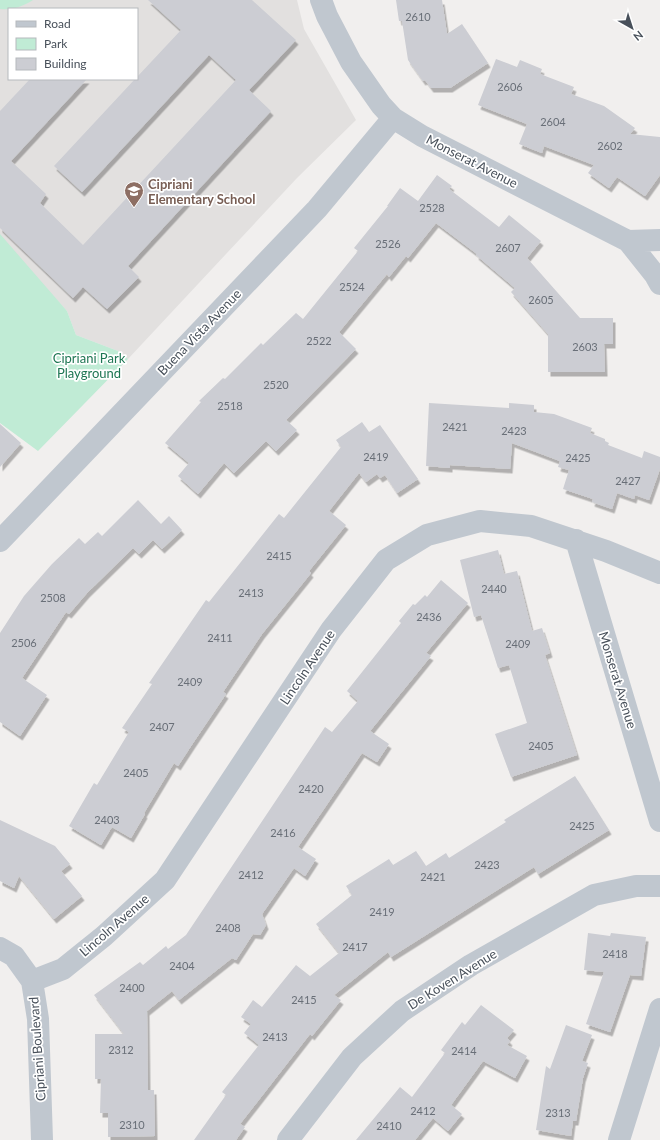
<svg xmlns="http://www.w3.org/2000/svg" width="660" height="1140" viewBox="0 0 660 1140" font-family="Lato,sans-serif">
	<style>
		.education { fill: #e2e0df; fill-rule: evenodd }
		.green { fill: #c0ebd5 }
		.building { fill: #cccdd3; filter: url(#shadow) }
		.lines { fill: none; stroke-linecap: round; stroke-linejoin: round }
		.minor { stroke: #c0c7cf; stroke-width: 22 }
		.labels { text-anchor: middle; stroke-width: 3.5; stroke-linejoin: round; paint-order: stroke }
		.number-label { font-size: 11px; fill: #696f78 }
		.street-label { font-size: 13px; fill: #48505a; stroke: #fff }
		.education-label { font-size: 13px; font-weight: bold; fill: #785e54; stroke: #fff; text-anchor: start }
		.park-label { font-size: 13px; fill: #1e7653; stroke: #fff }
	</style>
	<defs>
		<filter id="shadow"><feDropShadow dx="2.5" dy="4.5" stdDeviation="0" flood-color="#0004"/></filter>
	</defs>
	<rect width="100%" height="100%" fill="#f1efee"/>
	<!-- education -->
	<path class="education" d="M 0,0 L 297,0 L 304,29 L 356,120 L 297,178 L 128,359 L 118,351 L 76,335 L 67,311 L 0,238 ZM 9,9 L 137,9 L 137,79 L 9,79 Z"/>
	<!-- green -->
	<path class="green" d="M 0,0 L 33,0 C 22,7 12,10 0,9 Z
		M 0,234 L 67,311 L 76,335 L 118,351 L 128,359 L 38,451 L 0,423 Z"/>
	<!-- building -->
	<path class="building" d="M 148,0 L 252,0 L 296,40 L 249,90 L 271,111 L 128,266 L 139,277 L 107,309 L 83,287 L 73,298 L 0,228 L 0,111 L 30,79 L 87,79 L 11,161 L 46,194 L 40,203 L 83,245 L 236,80 L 209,55 L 82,192 L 54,166 L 135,79 L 137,79 L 137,77 L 181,30 Z
		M 396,0 L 442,0 L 447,34 L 462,24 L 488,63 L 450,88 L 431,88 L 425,80 L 423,81 L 408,60 L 402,21 L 399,21 Z
		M 496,59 L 517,67 L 520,60 L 542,69 L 540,74 L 574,87 L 571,94 L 604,106 L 635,128 L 630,134 L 660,137 L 660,175 L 645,196 L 617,177 L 609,188 L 588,173 L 594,165 L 544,146 L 542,153 L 519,144 L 527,124 L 478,105 Z
		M 437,175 L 452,186 L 449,189 L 499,227 L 509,215 L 541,241 L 527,258 L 580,318 L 613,318 L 613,344 L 604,344 L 605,372 L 548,372 L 548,334 L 511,292 L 515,288 L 476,255 L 477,254 L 436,223 L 408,258 L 406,256 L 389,277 L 387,274 L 339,332 L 356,349 L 286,420 L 297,430 L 276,451 L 266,441 L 234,473 L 224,463 L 198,494 L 178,476 L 189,463 L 165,443 L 201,402 L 199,401 L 223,378 L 225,379 L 261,343 L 263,345 L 296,313 L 303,319 L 358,251 L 354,248 L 388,206 L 387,206 L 400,188 L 418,201 Z
		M 429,403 L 509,408 L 509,403 L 534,405 L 534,412 L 554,414 L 592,428 L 590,433 L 605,439 L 605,441 L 609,443 L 608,445 L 642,458 L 644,451 L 660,457 L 660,469 L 649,500 L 635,495 L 634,499 L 617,493 L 612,509 L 592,502 L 593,499 L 563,489 L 569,470 L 558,467 L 560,461 L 512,443 L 510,469 L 450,465 L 450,468 L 426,466 Z
		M 362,422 L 369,432 L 380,425 L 418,479 L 397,493 L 385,475 L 380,478 L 377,474 L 366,482 L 359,473 L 329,511 L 346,525 L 309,571 L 311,573 L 262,634 L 231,680 L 223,692 L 226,694 L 193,743 L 178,766 L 174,763 L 144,813 L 145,814 L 131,838 L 112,827 L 101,845 L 69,826 L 94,783 L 97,785 L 129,732 L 122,728 L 152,684 L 149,683 L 206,600 L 209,602 L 279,514 L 284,518 L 341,447 L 336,440 Z
		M 0,424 L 21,443 L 0,467 Z
		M 138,500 L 161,524 L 169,516 L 182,530 L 162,549 L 153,540 L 139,554 L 133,548 L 87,593 L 69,614 L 66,612 L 22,678 L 47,695 L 20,736 L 0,722 L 0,633 L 24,596 L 52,564 L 79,538 L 85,544 L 98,532 L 102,536 Z
		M 498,550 L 504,574 L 517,571 L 532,631 L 542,628 L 550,653 L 545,655 L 577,755 L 511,777 L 495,734 L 527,723 L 509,665 L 498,668 L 481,615 L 474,617 L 460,560 Z
		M 441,580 L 468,603 L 426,653 L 431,656 L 370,731 L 389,744 L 377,762 L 362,753 L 298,847 L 316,859 L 305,876 L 294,868 L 262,914 L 266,925 L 260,935 L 253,934 L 236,960 L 232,958 L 179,1000 L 172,991 L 147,1011 L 148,1090 L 154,1090 L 155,1136 L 108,1137 L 108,1113 L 100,1113 L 101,1079 L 95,1079 L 95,1034 L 124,1034 L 94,995 L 140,962 L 143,965 L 166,946 L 168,949 L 186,935 L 325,727 L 332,732 L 358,701 L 347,691 L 401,623 L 399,621 L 413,604 L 415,605 L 425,595 L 427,597 Z
		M 575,776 L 609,830 L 538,874 L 534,867 L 391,957 L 388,952 L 334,995 L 341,1000 L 312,1036 L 310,1034 L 240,1124 L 245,1127 L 236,1140 L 194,1140 L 226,1095 L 222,1092 L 259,1045 L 244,1033 L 251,1024 L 241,1017 L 253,1000 L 262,1007 L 296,965 L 310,976 L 339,953 L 316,924 L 352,895 L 346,886 L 389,859 L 393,865 L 416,851 L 426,866 L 446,853 L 449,858 L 506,822 L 504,820 Z
		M 0,820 L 55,846 L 70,864 L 61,871 L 82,896 L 54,919 L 19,876 L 14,888 L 0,881 Z
		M 588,933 L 610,936 L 611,933 L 646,937 L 641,976 L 630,975 L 610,1032 L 586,1024 L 604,972 L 584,970 Z
		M 481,1005 L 514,1030 L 507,1038 L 510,1041 L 507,1045 L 527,1056 L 515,1078 L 483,1061 L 451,1105 L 462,1114 L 448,1131 L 433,1118 L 415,1140 L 356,1140 L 400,1087 L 412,1097 L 445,1053 L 441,1050 L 462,1022 L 465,1025 Z
		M 566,1025 L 592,1035 L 582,1061 L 588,1063 L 583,1078 L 576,1121 L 573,1121 L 571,1136 L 536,1130 L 546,1066 L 550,1069 Z"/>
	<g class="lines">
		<!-- minor -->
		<path class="minor" d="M 321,0 L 327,16 L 351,62 L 381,105 L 393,118 L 422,136 L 628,241 L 655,275 L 660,284
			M 628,241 L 660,240
			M 576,540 L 660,821
			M 0,541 L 317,209 L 393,118
			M 0,948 L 14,956 L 32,981 L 38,1019 L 42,1140
			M 32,981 L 63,969 L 104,936 L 165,880 L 331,630 L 386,560 L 427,535 L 480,521 L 531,526 L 606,551 L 660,573
			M 288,1140 L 352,1057 L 402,1011 L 471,965 L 594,895 L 636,886 L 660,886
			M 619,1140 L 660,1009"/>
	</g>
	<!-- icons -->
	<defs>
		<symbol id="school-pin" viewBox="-11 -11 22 30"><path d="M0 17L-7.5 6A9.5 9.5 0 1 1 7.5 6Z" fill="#8d6e63" stroke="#fff"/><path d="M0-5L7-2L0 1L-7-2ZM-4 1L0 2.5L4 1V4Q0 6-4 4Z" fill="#fff"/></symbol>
	</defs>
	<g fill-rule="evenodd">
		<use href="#school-pin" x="123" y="180" width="22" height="30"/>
	</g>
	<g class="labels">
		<!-- number labels -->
		<g class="number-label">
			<text x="418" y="21">2610</text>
			<text x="510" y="91">2606</text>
			<text x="553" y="126">2604</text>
			<text x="610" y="150">2602</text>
			<text x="432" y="212">2528</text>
			<text x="388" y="248">2526</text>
			<text x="508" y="252">2607</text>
			<text x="352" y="291">2524</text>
			<text x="541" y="304">2605</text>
			<text x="319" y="345">2522</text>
			<text x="585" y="351">2603</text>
			<text x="276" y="389">2520</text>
			<text x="230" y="410">2518</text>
			<text x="455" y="431">2421</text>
			<text x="514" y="435">2423</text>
			<text x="376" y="461">2419</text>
			<text x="578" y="462">2425</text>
			<text x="628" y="485">2427</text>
			<text x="279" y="560">2415</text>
			<text x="494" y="593">2440</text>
			<text x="251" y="597">2413</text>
			<text x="53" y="602">2508</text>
			<text x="429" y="621">2436</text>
			<text x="220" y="642">2411</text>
			<text x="24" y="647">2506</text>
			<text x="518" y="648">2409</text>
			<text x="190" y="686">2409</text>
			<text x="162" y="731">2407</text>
			<text x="541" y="750">2405</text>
			<text x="136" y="777">2405</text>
			<text x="311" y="793">2420</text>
			<text x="107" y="824">2403</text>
			<text x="582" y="830">2425</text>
			<text x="283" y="837">2416</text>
			<text x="487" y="869">2423</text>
			<text x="251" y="879">2412</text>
			<text x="433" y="881">2421</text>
			<text x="382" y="916">2419</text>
			<text x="228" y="932">2408</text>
			<text x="355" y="951">2417</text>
			<text x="615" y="958">2418</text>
			<text x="182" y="970">2404</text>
			<text x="132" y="992">2400</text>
			<text x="304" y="1004">2415</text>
			<text x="275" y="1041">2413</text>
			<text x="121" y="1054">2312</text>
			<text x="464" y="1055">2414</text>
			<text x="423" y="1115">2412</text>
			<text x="558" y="1117">2313</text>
			<text x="132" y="1129">2310</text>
			<text x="389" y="1130">2410</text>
		</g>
		<!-- street labels -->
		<g class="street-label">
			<text transform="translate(472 161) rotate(27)" y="5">Monserat Avenue</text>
			<text transform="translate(199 332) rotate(-46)" y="5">Buena Vista Avenue</text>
			<text transform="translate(307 667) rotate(-56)" y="5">Lincoln Avenue</text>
			<text transform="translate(618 680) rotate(73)" y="5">Monserat Avenue</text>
			<text transform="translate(114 925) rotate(-41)" y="5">Lincoln Avenue</text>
			<text transform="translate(452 979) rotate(-32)" y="5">De Koven Avenue</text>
			<text transform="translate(37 1049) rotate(-94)" y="5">Cipriani Boulevard</text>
		</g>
		<!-- education labels -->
		<g class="education-label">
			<text x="148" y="189">Cipriani<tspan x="148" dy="15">Elementary School</tspan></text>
		</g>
		<!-- park labels -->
		<g class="park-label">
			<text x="89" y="363">Cipriani Park<tspan x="89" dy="15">Playground</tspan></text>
		</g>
	</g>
	<!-- legend -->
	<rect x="8" y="8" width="130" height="72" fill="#ffffff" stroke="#b6b9bd"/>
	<rect x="16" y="21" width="20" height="6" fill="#c0c7cf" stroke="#b6b9bd"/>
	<text x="44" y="28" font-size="12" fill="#48505a">Road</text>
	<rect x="16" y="38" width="20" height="12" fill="#c0ebd5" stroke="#b6b9bd"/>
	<text x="44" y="48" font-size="12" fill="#48505a">Park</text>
	<rect x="16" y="58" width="20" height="12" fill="#cccdd3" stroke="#b6b9bd"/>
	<text x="44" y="68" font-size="12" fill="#48505a">Building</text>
	<!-- north arrow -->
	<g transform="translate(632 28) rotate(141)" stroke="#ffffff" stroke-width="3" paint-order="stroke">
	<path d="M0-3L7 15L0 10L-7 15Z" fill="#48505a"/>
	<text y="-6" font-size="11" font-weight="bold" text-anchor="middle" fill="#48505a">N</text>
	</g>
</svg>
